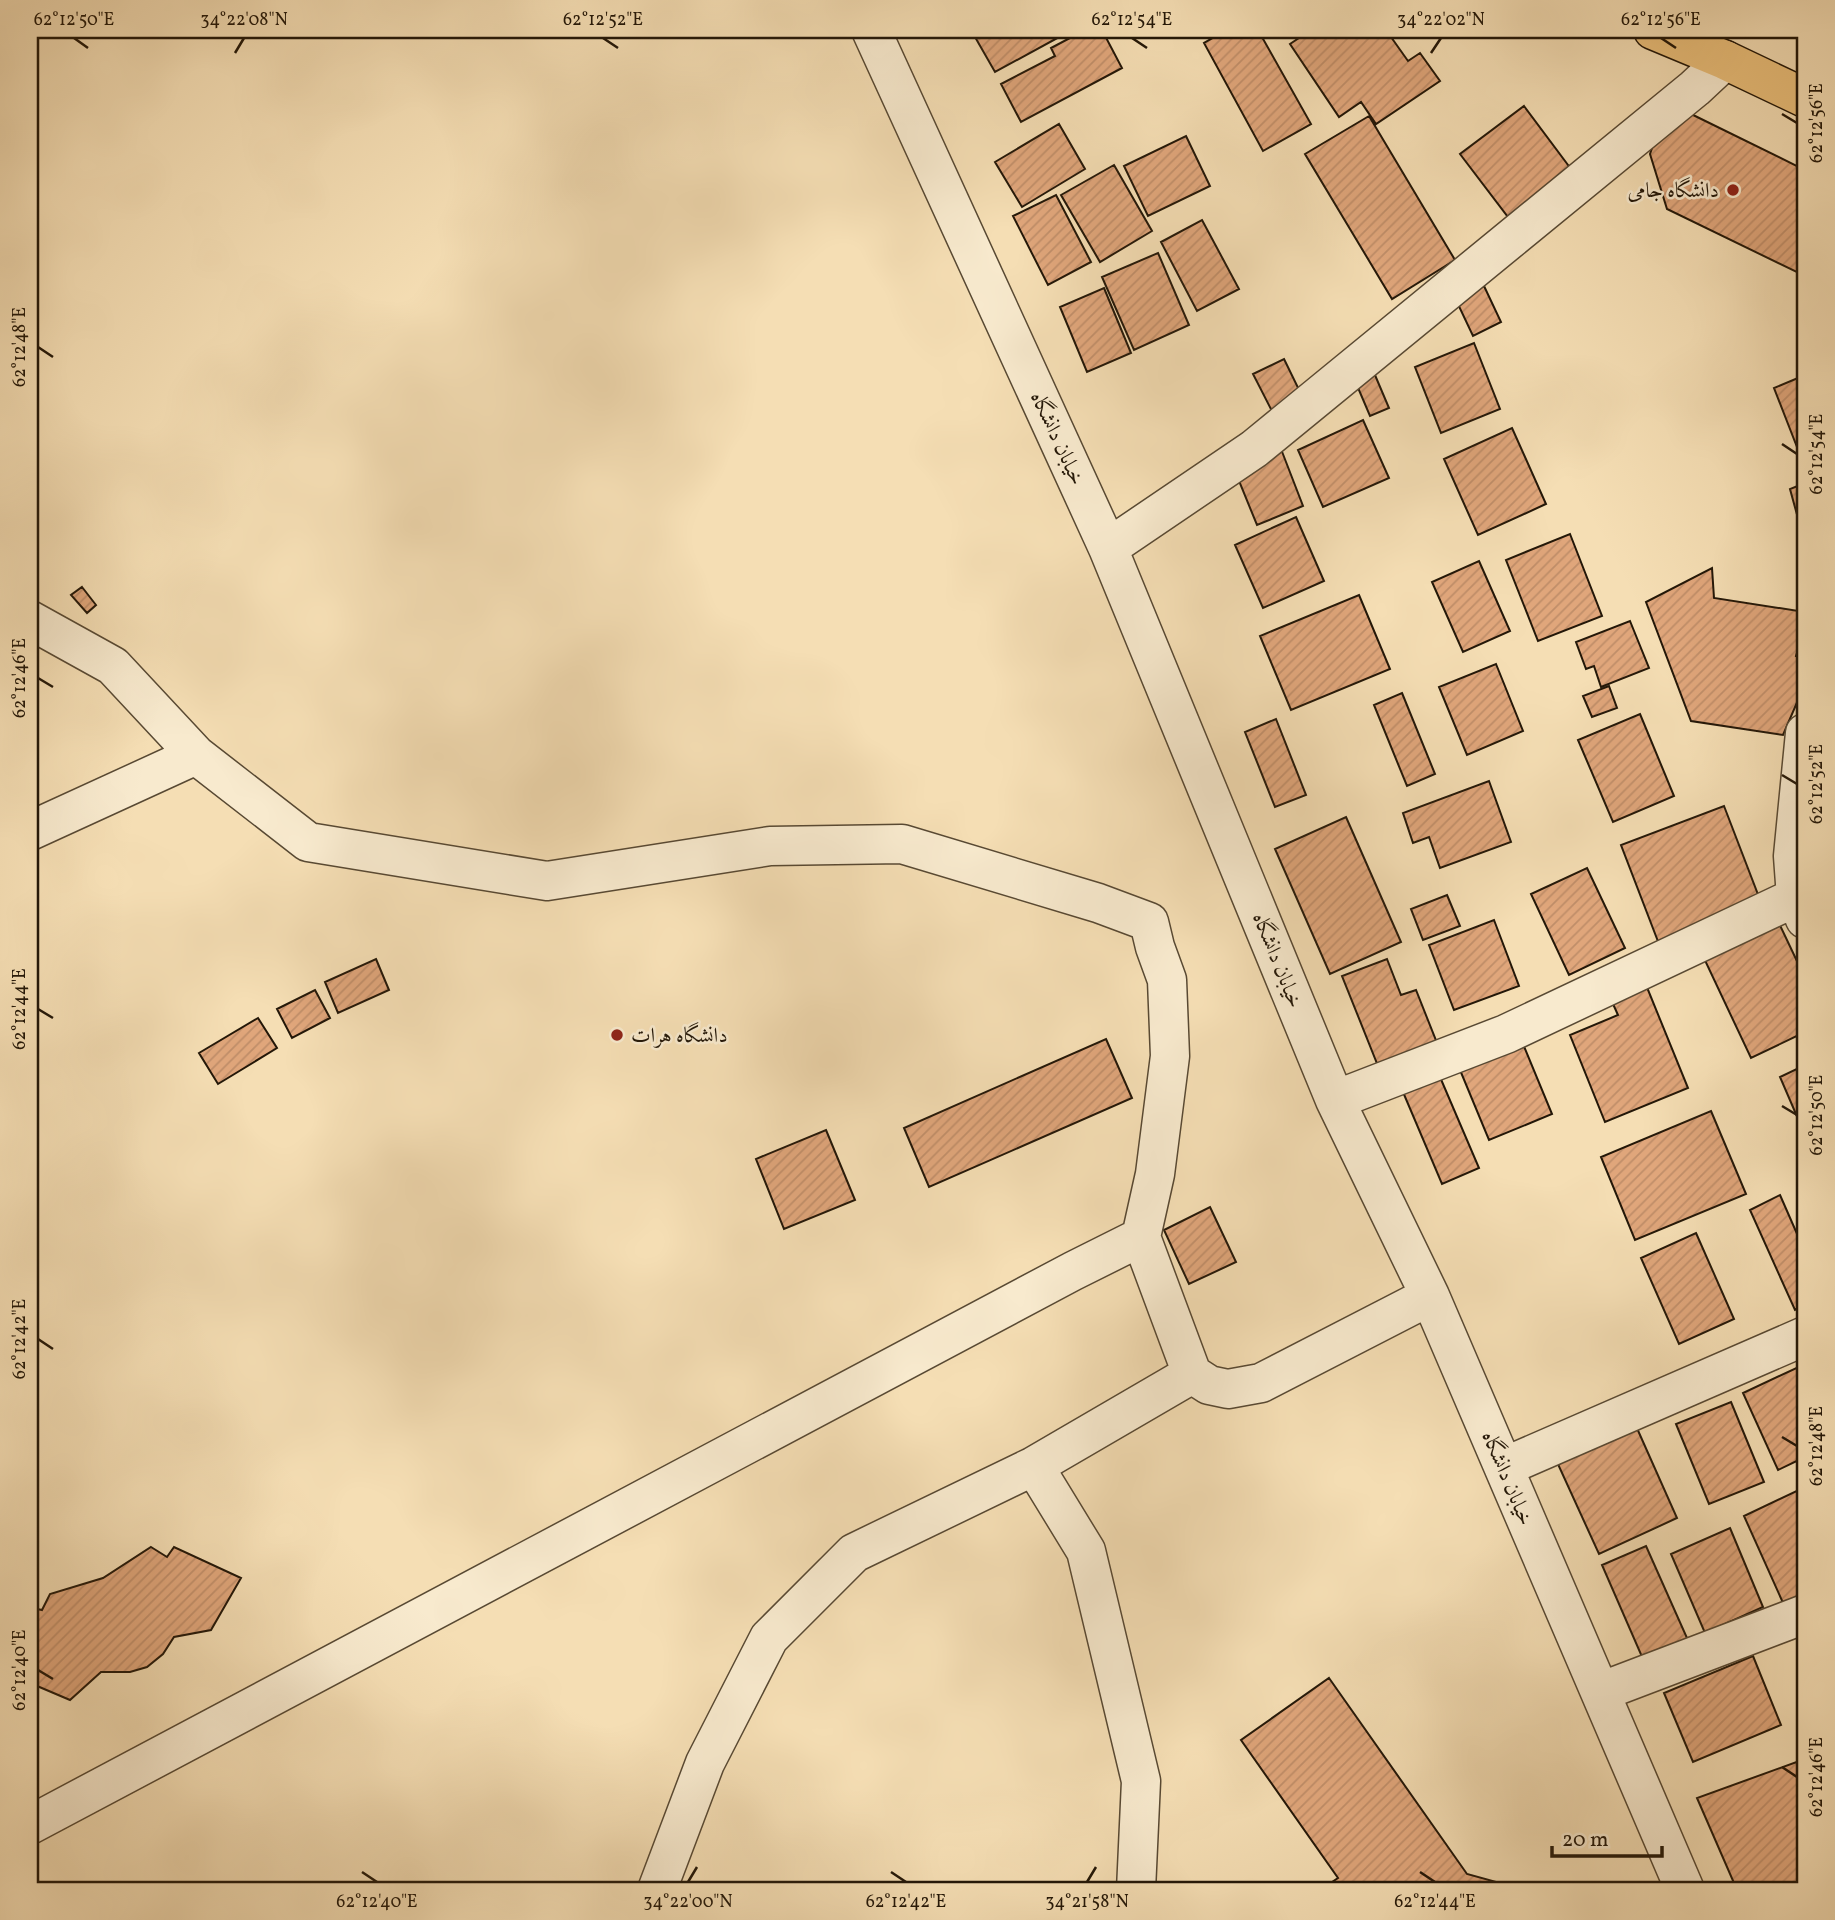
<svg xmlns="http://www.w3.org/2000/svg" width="1835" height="1920" viewBox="0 0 1835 1920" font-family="Vollkorn,Amiri,serif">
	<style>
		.building { fill: url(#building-hatch); stroke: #231708; stroke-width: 2 }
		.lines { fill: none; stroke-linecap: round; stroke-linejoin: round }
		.minor-casing { stroke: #584933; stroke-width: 41 }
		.highway-casing { stroke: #231708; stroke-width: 41 }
		.minor { stroke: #f8eace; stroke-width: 38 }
		.highway { stroke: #eabf7a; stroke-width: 38 }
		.ticks { fill: none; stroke: #231708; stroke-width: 2.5 }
		.poi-dot { fill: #8f2418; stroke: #f8eace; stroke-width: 2.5 }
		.labels { text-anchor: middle; stroke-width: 5; stroke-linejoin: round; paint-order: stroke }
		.poi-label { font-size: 21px; fill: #231708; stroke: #f8eace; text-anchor: end }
		.street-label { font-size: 21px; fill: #231708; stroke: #f8eace }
		.neatline { fill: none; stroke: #231708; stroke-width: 2.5 }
		.ticks-label { font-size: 18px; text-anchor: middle; fill: #231708 }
	</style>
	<defs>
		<pattern id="building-hatch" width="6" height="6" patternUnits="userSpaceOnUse" patternTransform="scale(1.75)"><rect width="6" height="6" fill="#e0a67b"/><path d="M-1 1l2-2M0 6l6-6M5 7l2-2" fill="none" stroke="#c08e69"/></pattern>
	</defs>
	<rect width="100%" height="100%" fill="#f5deb4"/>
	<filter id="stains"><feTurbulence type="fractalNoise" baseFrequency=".00286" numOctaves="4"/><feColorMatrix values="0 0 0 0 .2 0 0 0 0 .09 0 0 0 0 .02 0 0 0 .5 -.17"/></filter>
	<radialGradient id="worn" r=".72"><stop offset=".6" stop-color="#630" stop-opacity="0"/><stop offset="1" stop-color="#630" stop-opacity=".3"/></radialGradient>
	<!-- building -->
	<path class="building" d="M 971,30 L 1072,30 L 995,72 Z
		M 1085,30 L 1102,30 L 1122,68 L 1021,122 L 1001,84 L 1055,56 L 1051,48 Z
		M 1227,30 L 1258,30 L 1311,124 L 1263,151 L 1204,43 Z
		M 1311,30 L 1386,30 L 1408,61 L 1420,53 L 1440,81 L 1376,124 L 1361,102 L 1339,117 L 1290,44 Z
		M 1524,106 L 1571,169 L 1508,217 L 1460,154 Z
		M 1687,112 L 1805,170 L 1805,276 L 1667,209 L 1650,154 L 1657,133 Z
		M 1369,116 L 1455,260 L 1392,299 L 1305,154 Z
		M 1059,124 L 1085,169 L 1022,207 L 995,162 Z
		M 1186,136 L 1210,186 L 1148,216 L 1124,166 Z
		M 1114,165 L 1152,231 L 1100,262 L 1061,195 Z
		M 1056,195 L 1091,262 L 1048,285 L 1013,216 Z
		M 1202,220 L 1239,289 L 1197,311 L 1161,242 Z
		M 1158,253 L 1189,325 L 1134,350 L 1102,277 Z
		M 1484,286 L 1501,322 L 1473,336 L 1456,300 Z
		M 1104,288 L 1131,353 L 1087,372 L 1060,307 Z
		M 1474,343 L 1500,409 L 1441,433 L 1415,367 Z
		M 1284,359 L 1304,400 L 1274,415 L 1253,374 Z
		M 1372,368 L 1389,408 L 1370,416 L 1353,376 Z
		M 1805,375 L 1805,444 L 1797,447 L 1774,388 Z
		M 1363,420 L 1389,478 L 1323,507 L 1298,450 Z
		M 1512,428 L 1546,504 L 1478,535 L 1444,459 Z
		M 1281,449 L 1303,506 L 1257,525 L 1237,476 Z
		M 1805,483 L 1805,544 L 1790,489 Z
		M 1296,517 L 1324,581 L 1263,608 L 1235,545 Z
		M 1570,534 L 1602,616 L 1538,641 L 1506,560 Z
		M 1479,561 L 1510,631 L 1463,652 L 1432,582 Z
		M 1712,568 L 1714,598 L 1805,612 L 1805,624 L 1796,656 L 1805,659 L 1805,684 L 1783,735 L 1691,721 L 1646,602 Z
		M 82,587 L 96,605 L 87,613 L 71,595 Z
		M 1359,595 L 1390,669 L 1291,710 L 1260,636 Z
		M 1630,621 L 1649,668 L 1601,687 L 1594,666 L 1586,669 L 1576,642 Z
		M 1496,664 L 1523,731 L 1467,755 L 1439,687 Z
		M 1609,686 L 1617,708 L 1592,717 L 1583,696 Z
		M 1402,693 L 1435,774 L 1407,786 L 1374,705 Z
		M 1640,714 L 1674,796 L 1613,822 L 1578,740 Z
		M 1276,719 L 1306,795 L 1275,807 L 1245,732 Z
		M 1489,781 L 1511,842 L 1440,868 L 1429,837 L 1413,843 L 1403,813 Z
		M 1724,806 L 1762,905 L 1659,944 L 1621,845 Z
		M 1346,817 L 1401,942 L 1330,974 L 1275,849 Z
		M 1587,868 L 1625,948 L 1569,975 L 1531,894 Z
		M 1447,895 L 1460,926 L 1423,940 L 1411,909 Z
		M 1777,919 L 1805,978 L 1805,1032 L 1751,1058 L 1702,954 Z
		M 1494,920 L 1519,986 L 1454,1010 L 1429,945 Z
		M 376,959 L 389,990 L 338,1013 L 325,982 Z
		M 1387,959 L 1401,995 L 1416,990 L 1439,1048 L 1380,1071 L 1342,976 Z
		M 1644,980 L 1688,1088 L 1605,1122 L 1570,1035 L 1618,1015 L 1609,995 Z
		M 315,990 L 330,1018 L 292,1038 L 277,1009 Z
		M 258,1018 L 277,1048 L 218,1084 L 199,1053 Z
		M 1106,1039 L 1132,1098 L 929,1187 L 904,1128 Z
		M 1523,1044 L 1552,1114 L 1489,1140 L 1460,1070 Z
		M 1805,1065 L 1805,1135 L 1780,1077 Z
		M 1437,1070 L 1479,1168 L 1442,1184 L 1400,1085 Z
		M 1711,1111 L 1746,1194 L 1635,1240 L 1601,1157 Z
		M 826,1130 L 855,1200 L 784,1229 L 756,1159 Z
		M 1780,1195 L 1805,1252 L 1805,1305 L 1795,1310 L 1750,1210 Z
		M 1210,1207 L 1236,1262 L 1189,1284 L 1164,1230 Z
		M 1696,1233 L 1734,1319 L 1679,1344 L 1641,1258 Z
		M 1805,1364 L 1805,1457 L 1778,1470 L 1743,1393 Z
		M 1731,1402 L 1764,1482 L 1709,1504 L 1676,1424 Z
		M 1636,1426 L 1677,1518 L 1599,1554 L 1557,1462 Z
		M 1805,1487 L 1805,1606 L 1788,1614 L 1744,1516 Z
		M 1730,1528 L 1763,1607 L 1705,1633 L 1671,1554 Z
		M 1646,1546 L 1691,1647 L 1646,1666 L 1602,1565 Z
		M 151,1547 L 167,1557 L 174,1547 L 241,1578 L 211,1630 L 174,1637 L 163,1654 L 147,1667 L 130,1672 L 101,1672 L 70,1700 L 30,1683 L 30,1630 L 37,1609 L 42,1610 L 50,1594 L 103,1578 Z
		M 1753,1656 L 1781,1725 L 1693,1762 L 1664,1693 Z
		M 1329,1678 L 1467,1874 L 1525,1890 L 1320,1890 L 1338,1878 L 1241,1740 Z
		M 1805,1759 L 1805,1890 L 1737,1890 L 1697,1798 Z"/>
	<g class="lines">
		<defs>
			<path id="minor" d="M 871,30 L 1108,548 L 1335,1100 L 1430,1296 L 1685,1890
				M 1108,548 L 1254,449 L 1695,88 L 1725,60
				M 30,620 L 113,666 L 196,755 L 308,842 L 547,881 L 770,846 L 902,844 L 1098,903 L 1149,922 L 1155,947 L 1167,980 L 1170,1056 L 1155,1174 L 1141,1237 L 1192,1374 L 1034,1466 L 854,1553 L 769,1638 L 705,1763 L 657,1890
				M 1805,733 L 1793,856 L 1796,897 L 1805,919
				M 30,831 L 196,755
				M 1335,1100 L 1506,1034 L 1796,897
				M 1192,1374 L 1209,1385 L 1228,1389 L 1261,1383 L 1430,1296
				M 1034,1466 L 1086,1551 L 1141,1781 L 1136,1890
				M 1504,1467 L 1805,1336
				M 1600,1692 L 1805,1614
				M 30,1825 L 1073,1271 L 1141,1237"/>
			<path id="highway" d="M 1653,30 L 1725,60 L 1805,98"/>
		</defs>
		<!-- minor casing -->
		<use href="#minor" class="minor-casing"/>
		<!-- highway casing -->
		<use href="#highway" class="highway-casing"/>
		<!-- minor -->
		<use href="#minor" class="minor"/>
		<!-- highway -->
		<use href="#highway" class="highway"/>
	</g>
	<!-- ticks -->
	<path class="ticks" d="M 74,38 L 88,48M 603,38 L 618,48M 1132,38 L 1147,48M 1661,38 L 1676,48M 235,53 L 244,38M 1431,53 L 1441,38M 1782,114 L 1797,123M 38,347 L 53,357M 1782,444 L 1797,454M 38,678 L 53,687M 1782,775 L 1797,784M 38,1009 L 53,1018M 1782,1106 L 1797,1115M 38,1339 L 53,1349M 1782,1437 L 1797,1446M 38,1670 L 53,1679M 1782,1767 L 1797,1777M 362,1872 L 377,1882M 891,1872 L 906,1882M 1420,1872 L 1435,1882M 688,1882 L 697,1867M 1087,1882 L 1096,1867"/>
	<!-- markers -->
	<g class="poi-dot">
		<circle cx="1733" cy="190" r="7"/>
		<circle cx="617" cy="1035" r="7"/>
	</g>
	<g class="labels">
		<!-- poi labels -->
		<g class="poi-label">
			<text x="1719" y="197">دانشگاه جامی</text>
			<text x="631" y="1042" text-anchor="start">دانشگاه هرات</text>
		</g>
		<!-- street labels -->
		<g class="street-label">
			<text transform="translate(1058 438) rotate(65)" y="7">خیابان دانشگاه</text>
			<text transform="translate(1278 960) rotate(68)" y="7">خیابان دانشگاه</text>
			<text transform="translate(1508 1478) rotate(67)" y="7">خیابان دانشگاه</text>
		</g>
	</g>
	<!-- margin -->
	<rect width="1835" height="1920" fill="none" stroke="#f5deb4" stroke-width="77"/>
	<!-- scale -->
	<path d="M1552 1846v10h110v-10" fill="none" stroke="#231708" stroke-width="3.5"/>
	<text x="1562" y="1846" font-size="21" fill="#231708" stroke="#f8eace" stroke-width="5" paint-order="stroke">20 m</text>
	<rect x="38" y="38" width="1759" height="1844" class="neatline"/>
	<g class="ticks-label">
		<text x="74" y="25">62°12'50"E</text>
		<text x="244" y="25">34°22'08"N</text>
		<text x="603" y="25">62°12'52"E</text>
		<text x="1132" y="25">62°12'54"E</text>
		<text x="1441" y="25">34°22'02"N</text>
		<text x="1661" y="25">62°12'56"E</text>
		<text transform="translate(1816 123) rotate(-90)" y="6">62°12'56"E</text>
		<text transform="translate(19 347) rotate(-90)" y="6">62°12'48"E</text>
		<text transform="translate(1816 454) rotate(-90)" y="6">62°12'54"E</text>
		<text transform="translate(19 678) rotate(-90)" y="6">62°12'46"E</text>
		<text transform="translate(1816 784) rotate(-90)" y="6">62°12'52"E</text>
		<text transform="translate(19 1009) rotate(-90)" y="6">62°12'44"E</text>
		<text transform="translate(1816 1115) rotate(-90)" y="6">62°12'50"E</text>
		<text transform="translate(19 1339) rotate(-90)" y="6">62°12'42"E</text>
		<text transform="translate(1816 1446) rotate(-90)" y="6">62°12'48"E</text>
		<text transform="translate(19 1670) rotate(-90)" y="6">62°12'40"E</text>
		<text transform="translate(1816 1777) rotate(-90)" y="6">62°12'46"E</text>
		<text x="377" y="1907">62°12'40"E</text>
		<text x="688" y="1907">34°22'00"N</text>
		<text x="906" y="1907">62°12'42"E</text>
		<text x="1087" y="1907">34°21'58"N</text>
		<text x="1435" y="1907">62°12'44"E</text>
	</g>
	<rect width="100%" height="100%" filter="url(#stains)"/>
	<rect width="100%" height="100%" fill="url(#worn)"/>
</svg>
